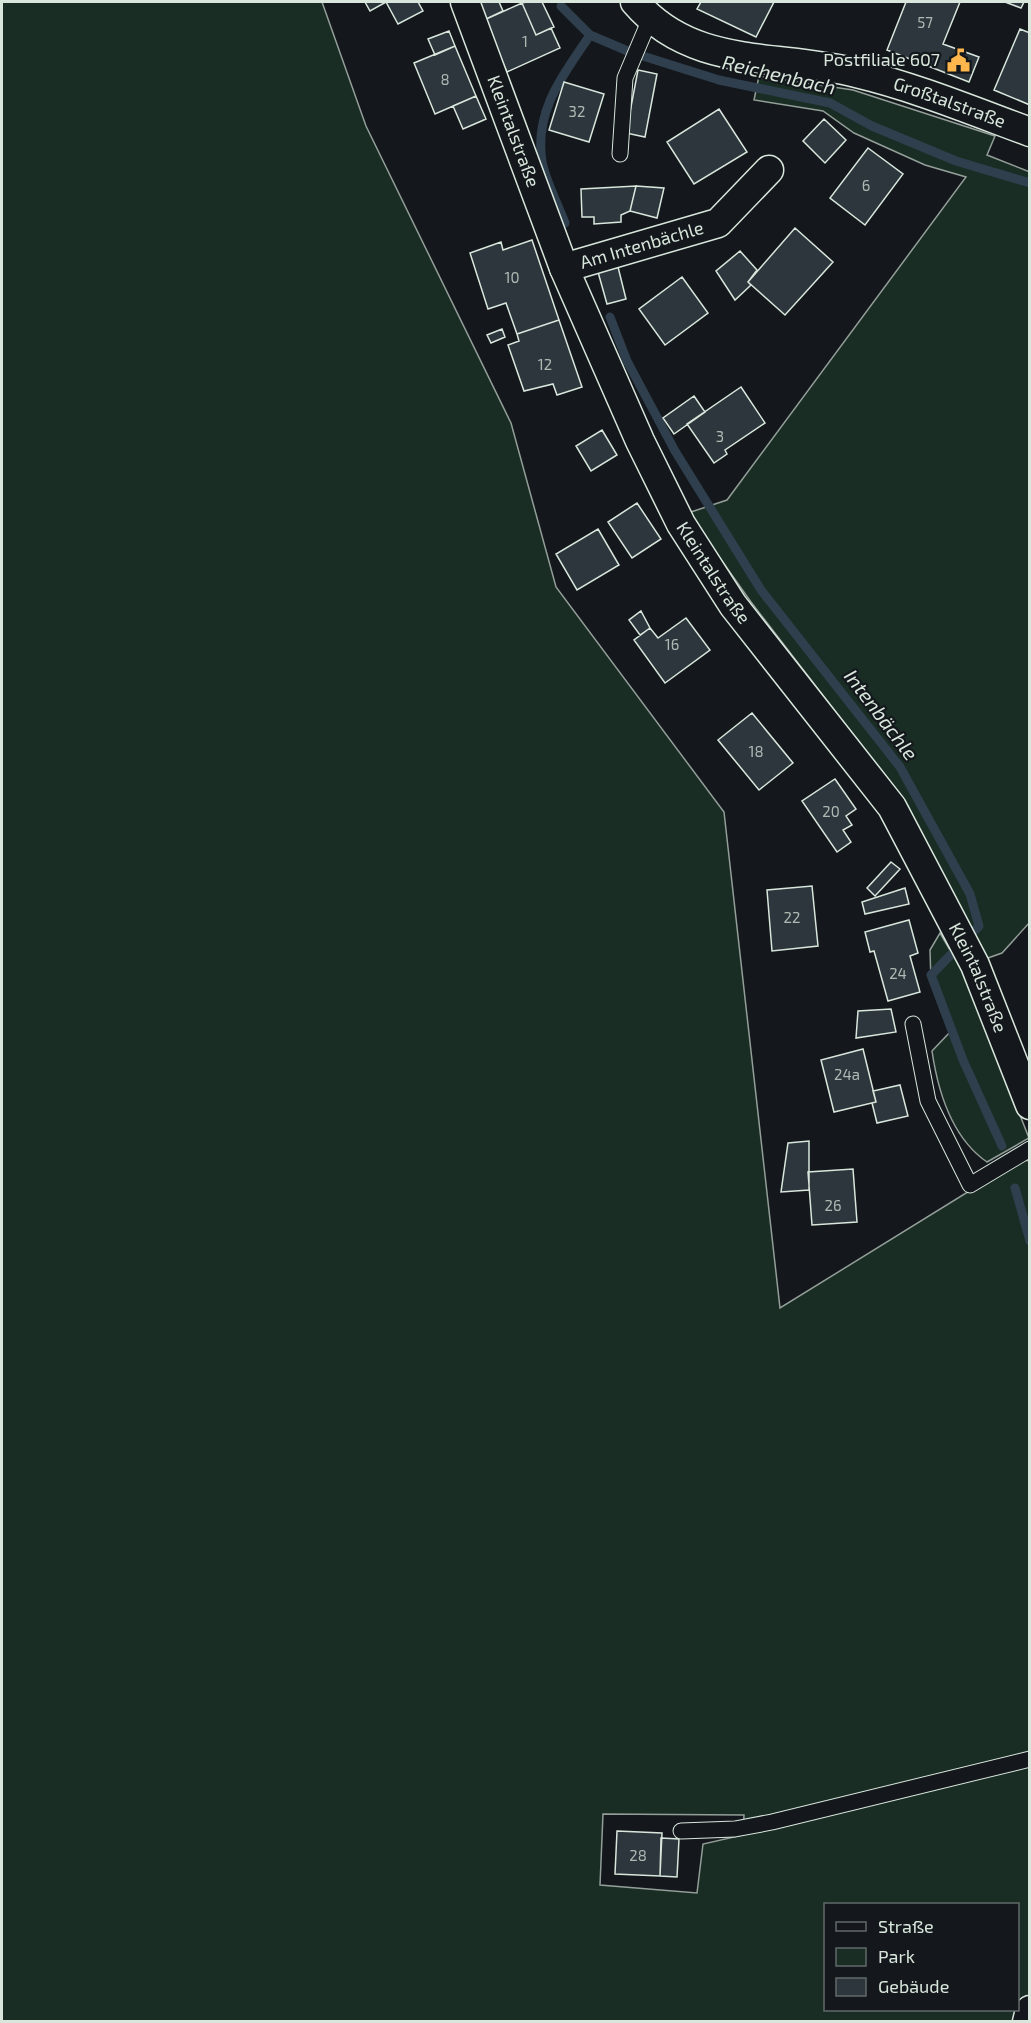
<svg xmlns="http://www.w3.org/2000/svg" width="1031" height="2023" viewBox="0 0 1031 2023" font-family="'Exo 2',sans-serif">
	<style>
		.green { fill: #1a2d24; stroke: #939e99; stroke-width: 1.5; fill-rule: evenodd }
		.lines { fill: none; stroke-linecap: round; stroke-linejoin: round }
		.stream { stroke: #2f3f4d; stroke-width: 9 }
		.building { fill: #2c363c; stroke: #d8e6dc; stroke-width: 1.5 }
		.lane-casing { stroke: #d8e6dc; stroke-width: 17 }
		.street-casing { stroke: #d8e6dc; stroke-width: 31 }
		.lane { stroke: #14181c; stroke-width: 15 }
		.street { stroke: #14181c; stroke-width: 28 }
		.labels { text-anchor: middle; stroke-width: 4.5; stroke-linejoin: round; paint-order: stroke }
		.number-label { font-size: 15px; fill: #adbab4 }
		.poi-label { font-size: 18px; fill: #d8e6dc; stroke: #14181c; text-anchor: end }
		.street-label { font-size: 18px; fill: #d8e6dc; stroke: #14181c }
		.water-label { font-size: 20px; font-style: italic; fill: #d8e6dc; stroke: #14181c }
	</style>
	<rect width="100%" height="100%" fill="#14181c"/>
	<!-- green -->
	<path class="green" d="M 2,2 L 322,2 L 366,126 L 511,423 L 556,587 L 724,812 L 780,1308 L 1013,1164 L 1025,1160 L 1029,1161 L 1029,2021 L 2,2022 ZM 603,1814 L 744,1815 L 743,1835 L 703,1844 L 697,1893 L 600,1885 ZM 826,1904 L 1018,1904 L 1018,2010 L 826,2010 Z
		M 759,76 L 853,90 L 995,136 L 987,155 L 1030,172 L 1030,922 L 1002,953 L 985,959 L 898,793 L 751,602 L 688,513 L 727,500 L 966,177 L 925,165 L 854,133 L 823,111 L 754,100 Z
		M 940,933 L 963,972 L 1029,1138 L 987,1162 C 952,1138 938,1092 932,1051 L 950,1032 L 931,982 L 930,950 Z"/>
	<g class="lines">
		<!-- stream -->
		<path class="stream" d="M 561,6 L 590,35 L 630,52 L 719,80 L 830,103 L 872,126 L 956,161 L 1030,183
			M 565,223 C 558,204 546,182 542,162 C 534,110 563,76 590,35
			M 610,317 L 627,361 L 675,451 L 761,590 L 900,767 L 970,894 L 979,926 L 931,975 L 963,1060 L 1002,1146
			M 1015,1188 L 1030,1241"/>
	</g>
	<!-- building -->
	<path class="building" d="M 365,2 L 418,2 L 423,11 L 398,24 L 386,2 L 370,11 Z
		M 481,2 L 499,2 L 503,11 L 484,20 L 477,3 Z
		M 526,2 L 542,2 L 554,27 L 536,35 L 522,3 Z
		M 701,2 L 774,2 L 756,37 L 697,9 Z
		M 906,2 L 960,2 L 943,44 L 979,57 L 969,82 L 887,50 Z
		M 1005,2 L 1024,2 L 1021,8 Z
		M 522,3 L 536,35 L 551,28 L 560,48 L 507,72 L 484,20 Z
		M 1020,29 L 1030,33 L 1030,105 L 994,90 Z
		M 449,31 L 455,46 L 435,55 L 428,39 Z
		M 455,46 L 476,96 L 435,114 L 414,63 Z
		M 638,70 L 657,74 L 645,137 L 626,133 Z
		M 564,82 L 604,94 L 589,142 L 549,130 Z
		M 476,96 L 486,119 L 463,129 L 453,106 Z
		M 719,109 L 747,152 L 694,184 L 667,142 Z
		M 824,119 L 846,140 L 825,163 L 803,141 Z
		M 868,148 L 903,174 L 865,225 L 830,198 Z
		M 636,186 L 630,211 L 621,215 L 621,222 L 594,224 L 594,217 L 582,217 L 581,189 Z
		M 636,186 L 664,188 L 657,218 L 630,211 Z
		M 795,228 L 833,262 L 785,315 L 748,282 Z
		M 532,240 L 559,320 L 517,334 L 506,303 L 488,309 L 470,253 L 501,242 L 503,250 Z
		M 740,251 L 757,270 L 748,282 L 751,285 L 735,300 L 716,271 Z
		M 618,267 L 626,299 L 607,304 L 598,272 Z
		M 682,277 L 708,313 L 665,345 L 639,309 Z
		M 559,320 L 582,387 L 557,395 L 553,384 L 524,391 L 508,345 L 519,341 L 517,334 Z
		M 502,329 L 505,337 L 491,343 L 487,335 Z
		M 741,387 L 765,423 L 725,450 L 727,454 L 714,463 L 687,424 Z
		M 694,396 L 705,412 L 674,434 L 663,418 Z
		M 602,430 L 617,455 L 591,471 L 576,446 Z
		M 637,503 L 661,539 L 632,558 L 608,522 Z
		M 598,529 L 619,565 L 577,590 L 556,554 Z
		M 641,611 L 650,628 L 640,635 L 629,620 Z
		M 686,618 L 710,650 L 665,683 L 634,640 L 650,628 L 658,638 Z
		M 752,713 L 793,763 L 759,790 L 718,740 Z
		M 835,779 L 856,809 L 846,816 L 852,825 L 843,830 L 851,842 L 837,852 L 802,801 Z
		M 891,862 L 900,869 L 875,896 L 867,888 Z
		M 812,886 L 818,946 L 772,951 L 767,890 Z
		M 905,888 L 909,904 L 865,914 L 862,902 Z
		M 909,920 L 918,953 L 910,956 L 920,992 L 888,1001 L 874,951 L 870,952 L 865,932 Z
		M 891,1009 L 896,1032 L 856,1038 L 858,1011 Z
		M 863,1049 L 876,1102 L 834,1112 L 821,1060 Z
		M 900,1085 L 908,1116 L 877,1123 L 872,1103 L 876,1102 L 873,1091 Z
		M 809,1141 L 809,1190 L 781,1192 L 788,1143 Z
		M 853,1169 L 857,1222 L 812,1225 L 808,1172 Z
		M 617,1831 L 662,1833 L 660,1876 L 615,1874 Z
		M 661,1838 L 679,1839 L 677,1877 L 660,1876 Z"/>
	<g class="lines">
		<defs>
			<path id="lane" d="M 620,154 L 625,78 L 650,19
				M 913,1024 L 928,1101 L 970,1185 L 1030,1149
				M 681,1831 L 735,1829 L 772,1822 L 1030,1759"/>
			<g id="street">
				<path id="s1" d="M 465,2 L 564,268 L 640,441 L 681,524 L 733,605 L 892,807 L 975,965 L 1030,1105"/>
				<path id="s2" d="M 635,2 C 693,70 778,53 856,73 C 915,87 973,111 1030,132"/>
				<path id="s3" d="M 564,268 L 718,223 L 769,170"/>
				<path d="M 1027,2022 L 1030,2010"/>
			</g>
		</defs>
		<!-- lane casing -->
		<use href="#lane" class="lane-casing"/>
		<!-- street casing -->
		<use href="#street" class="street-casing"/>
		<!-- lane -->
		<use href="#lane" class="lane"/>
		<!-- street -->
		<use href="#street" class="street"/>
	</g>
	<!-- icons -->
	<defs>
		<symbol id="civic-bare" viewBox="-9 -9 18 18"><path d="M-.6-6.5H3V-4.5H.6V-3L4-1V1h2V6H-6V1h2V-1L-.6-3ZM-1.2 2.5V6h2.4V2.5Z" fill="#ffb74d" stroke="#14181c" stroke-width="2.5" paint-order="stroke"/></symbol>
	</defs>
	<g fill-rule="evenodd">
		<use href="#civic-bare" x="942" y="44" width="33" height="33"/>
	</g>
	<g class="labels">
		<!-- number labels -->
		<g class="number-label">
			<text x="925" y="28">57</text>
			<text x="525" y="47">1</text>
			<text x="445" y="85">8</text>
			<text x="577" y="117">32</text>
			<text x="866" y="191">6</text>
			<text x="512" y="283">10</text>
			<text x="545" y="370">12</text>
			<text x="720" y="442">3</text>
			<text x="672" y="650">16</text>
			<text x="756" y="757">18</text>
			<text x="831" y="817">20</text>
			<text x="792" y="923">22</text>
			<text x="898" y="979">24</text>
			<text x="847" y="1080">24a</text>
			<text x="833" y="1211">26</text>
			<text x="638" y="1861">28</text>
		</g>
		<!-- poi labels -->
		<g class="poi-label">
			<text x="940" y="66">Postfiliale 607</text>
		</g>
		<!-- street labels -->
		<g class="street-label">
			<text dy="6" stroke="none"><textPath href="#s2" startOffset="336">Großtalstraße</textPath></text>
			<text dy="6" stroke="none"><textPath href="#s1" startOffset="138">Kleintalstraße</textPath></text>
			<text dy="6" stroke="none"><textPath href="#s3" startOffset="81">Am Intenbächle</textPath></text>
			<text dy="6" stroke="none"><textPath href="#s1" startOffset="624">Kleintalstraße</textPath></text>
			<text dy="6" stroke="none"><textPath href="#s1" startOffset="1110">Kleintalstraße</textPath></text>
		</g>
		<!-- water labels -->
		<g class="water-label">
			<text transform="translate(779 75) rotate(13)" y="7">Reichenbach</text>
			<text transform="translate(881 715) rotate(53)" y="7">Intenbächle</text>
		</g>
	</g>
	<!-- border -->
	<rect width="1031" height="2023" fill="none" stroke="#d8e6dc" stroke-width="6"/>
	<!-- legend -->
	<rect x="824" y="1903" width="195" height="108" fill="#14181c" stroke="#626a69" stroke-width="1.5"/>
	<rect x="836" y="1922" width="30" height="9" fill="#14181c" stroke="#626a69" stroke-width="1.5"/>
	<text x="878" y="1933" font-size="18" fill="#d8e6dc">Straße</text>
	<rect x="836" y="1948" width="30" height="18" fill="#1a2d24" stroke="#626a69" stroke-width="1.5"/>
	<text x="878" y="1963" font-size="18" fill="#d8e6dc">Park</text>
	<rect x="836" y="1978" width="30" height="18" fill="#2c363c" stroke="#626a69" stroke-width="1.5"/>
	<text x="878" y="1993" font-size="18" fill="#d8e6dc">Gebäude</text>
</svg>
